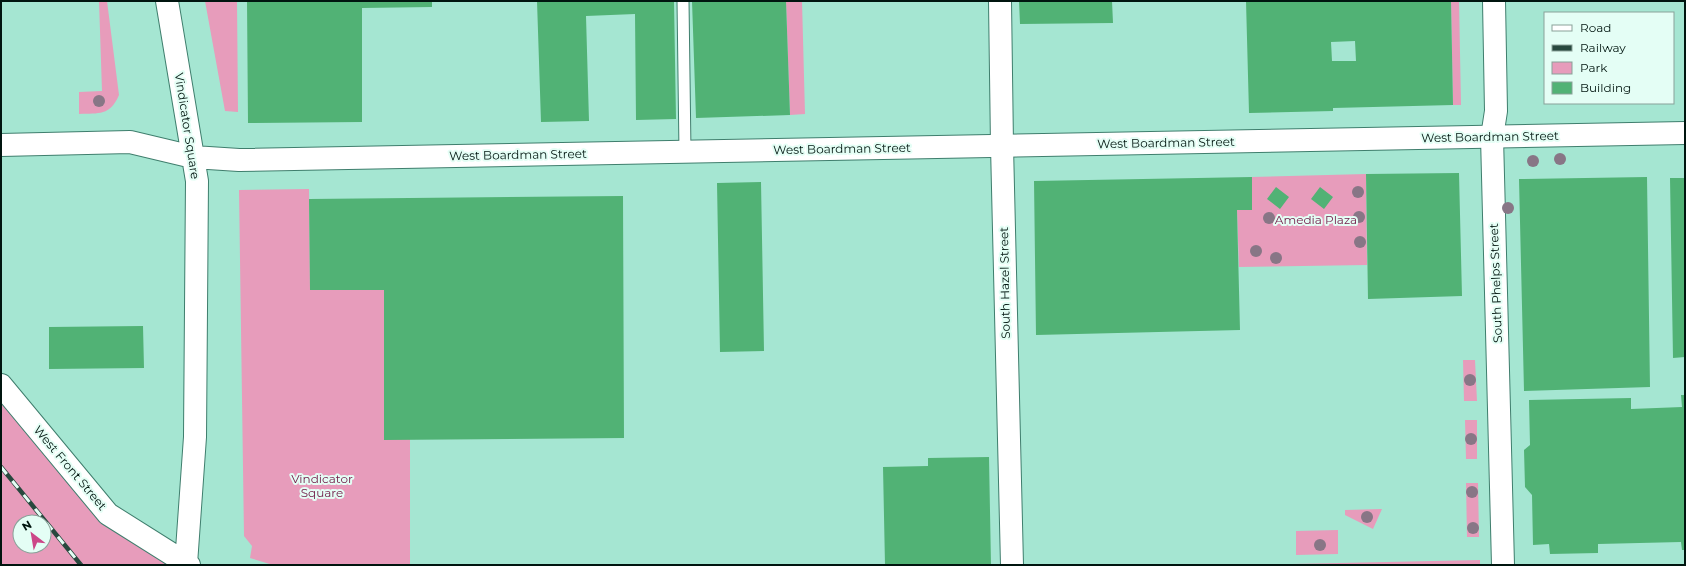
<svg xmlns="http://www.w3.org/2000/svg" width="1686" height="566" viewBox="0 0 1686 566" font-family="Montserrat,sans-serif">
	<style>
		.green { fill: #e79cbb; fill-rule: evenodd }
		.building { fill: #51b275; fill-rule: evenodd }
		.lines { fill: none; stroke-linecap: round; stroke-linejoin: round }
		.service-casing { stroke: #3f7e6d; stroke-width: 13 }
		.minor-casing { stroke: #3f7e6d; stroke-width: 24 }
		.tertiary-casing { stroke: #3f7e6d; stroke-width: 24 }
		.service { stroke: #fff; stroke-width: 11 }
		.minor { stroke: #fff; stroke-width: 22 }
		.tertiary { stroke: #fff; stroke-width: 22 }
		.rail-casing { stroke: #28483e; stroke-width: 4.5 }
		.rail { stroke: #e4fef5; stroke-width: 3; stroke-dasharray: 9; stroke-linecap: butt }
		.tree { fill: #887686 }
		.labels { text-anchor: middle; stroke-width: 4; stroke-linejoin: round; paint-order: stroke }
		.street-label { font-size: 12px; fill: #00150f; stroke: #e4fef5 }
		.park-label { font-size: 12px; fill: #711b47; stroke: #e4fef5 }
	</style>
	<rect width="100%" height="100%" fill="#a5e6d2"/>
	<!-- green -->
	<path class="green" d="M 76,1 L 107,1 L 119,95 C 110,116 99,113 79,114 L 79,92 L 102,91 L 99,1 Z
		M 205,1 L 237,1 L 238,112 L 225,111 Z
		M 786,1 L 802,1 L 805,114 L 790,115 Z
		M 1451,1 L 1459,1 L 1461,105 L 1453,105 Z
		M 1366,174 L 1367,265 L 1239,267 L 1237,210 L 1252,210 L 1252,177 Z
		M 309,189 L 310,290 L 384,290 L 410,439 L 410,565 L 273,565 L 250,558 L 252,546 L 244,536 L 239,190 Z
		M 1463,360 L 1475,360 L 1477,401 L 1464,401 Z
		M 1,385 L 108,514 L 189,565 L 1,565 ZM 20,522 L 44,522 L 44,546 L 20,546 Z
		M 1465,420 L 1477,420 L 1477,459 L 1466,459 Z
		M 1466,483 L 1478,483 L 1479,537 L 1467,537 Z
		M 1382,509 L 1373,529 L 1345,515 L 1345,510 Z
		M 1338,530 L 1338,554 L 1296,555 L 1296,531 Z
		M 1480,560 L 1480,565 L 1292,565 L 1292,564 Z"/>
	<!-- building -->
	<path class="building" d="M 247,1 L 432,1 L 432,7 L 362,8 L 362,122 L 248,123 Z
		M 537,1 L 674,1 L 676,119 L 636,120 L 635,14 L 586,16 L 589,121 L 541,122 Z
		M 692,1 L 786,1 L 790,115 L 696,118 Z
		M 1019,1 L 1112,1 L 1113,23 L 1020,24 Z
		M 1246,1 L 1451,1 L 1453,105 L 1333,108 L 1333,111 L 1249,113 ZM 1355,41 L 1356,61 L 1332,61 L 1331,42 Z
		M 1459,173 L 1462,296 L 1368,299 L 1366,174 Z
		M 1252,177 L 1252,210 L 1237,210 L 1240,330 L 1036,335 L 1034,181 Z
		M 1647,177 L 1650,387 L 1524,391 L 1519,179 Z
		M 1670,178 L 1685,178 L 1685,357 L 1673,358 Z
		M 761,182 L 764,351 L 720,352 L 717,183 Z
		M 1276,187 L 1289,197 L 1280,209 L 1267,199 Z
		M 1320,187 L 1333,197 L 1324,209 L 1311,199 Z
		M 623,196 L 624,438 L 384,440 L 384,290 L 310,290 L 309,199 Z
		M 143,326 L 144,368 L 49,369 L 49,327 Z
		M 1681,395 L 1685,395 L 1685,550 L 1682,550 L 1681,542 L 1598,544 L 1598,553 L 1550,554 L 1549,544 L 1533,545 L 1532,495 L 1525,487 L 1524,450 L 1530,445 L 1529,400 L 1631,398 L 1631,409 L 1682,407 Z
		M 989,457 L 991,565 L 885,565 L 883,467 L 928,466 L 928,458 Z"/>
	<g class="lines">
		<defs>
			<path id="service" d="M 683,1 L 685,152"/>
			<path id="minor" d="M 1000,1 L 1002,146 L 1012,565
				M 1494,1 L 1496,111 L 1492,137 L 1503,565"/>
			<path id="tertiary" d="M 167,1 L 197,181 L 195,437 L 186,564
				M 1,145 L 130,142 L 193,157 L 239,160 L 1685,133
				M 1,385 L 108,514 L 189,565"/>
		</defs>
		<!-- service casing -->
		<use href="#service" class="service-casing"/>
		<!-- minor casing -->
		<use href="#minor" class="minor-casing"/>
		<!-- tertiary casing -->
		<use href="#tertiary" class="tertiary-casing"/>
		<!-- service -->
		<use href="#service" class="service"/>
		<!-- minor -->
		<use href="#minor" class="minor"/>
		<!-- tertiary -->
		<use href="#tertiary" class="tertiary"/>
		<defs>
			<path id="rail" d="M 1,467 L 81,565"/>
		</defs>
		<!-- rail casing -->
		<use href="#rail" class="rail-casing"/>
		<!-- rail -->
		<use href="#rail" class="rail"/>
	</g>
	<!-- trees -->
	<g class="tree">
		<circle cx="99" cy="101" r="6"/>
		<circle cx="1560" cy="159" r="6"/>
		<circle cx="1533" cy="161" r="6"/>
		<circle cx="1358" cy="192" r="6"/>
		<circle cx="1508" cy="208" r="6"/>
		<circle cx="1359" cy="217" r="6"/>
		<circle cx="1269" cy="218" r="6"/>
		<circle cx="1360" cy="242" r="6"/>
		<circle cx="1256" cy="251" r="6"/>
		<circle cx="1276" cy="258" r="6"/>
		<circle cx="1470" cy="380" r="6"/>
		<circle cx="1471" cy="439" r="6"/>
		<circle cx="1472" cy="492" r="6"/>
		<circle cx="1367" cy="517" r="6"/>
		<circle cx="1473" cy="528" r="6"/>
		<circle cx="1320" cy="545" r="6"/>
	</g>
	<g class="labels">
		<!-- street labels -->
		<g class="street-label">
			<text transform="translate(187 126) rotate(81)" y="4">Vindicator Square</text>
			<text transform="translate(1490 137) rotate(-1)" y="4">West Boardman Street</text>
			<text transform="translate(1166 143) rotate(-1)" y="4">West Boardman Street</text>
			<text transform="translate(842 149) rotate(-1)" y="4">West Boardman Street</text>
			<text transform="translate(518 155) rotate(-1)" y="4">West Boardman Street</text>
			<text transform="translate(1005 283) rotate(-91)" y="4">South Hazel Street</text>
			<text transform="translate(1496 283) rotate(-92)" y="4">South Phelps Street</text>
			<text transform="translate(70 468) rotate(50)" y="4">West Front Street</text>
		</g>
		<!-- park labels -->
		<g class="park-label">
			<text x="1316" y="224">Amedia Plaza</text>
			<text x="322" y="483">Vindicator<tspan x="322" dy="14">Square</tspan></text>
		</g>
	</g>
	<!-- border -->
	<rect width="1686" height="566" fill="none" stroke="#00150f" stroke-width="4"/>
	<!-- legend -->
	<rect x="1544" y="12" width="130" height="92" fill="#e4fef5" stroke="#89a199"/>
	<rect x="1552" y="25" width="20" height="6" fill="#ffffff" stroke="#89a199"/>
	<text x="1580" y="32" font-size="12" fill="#00150f">Road</text>
	<rect x="1552" y="45" width="20" height="6" fill="#28483e" stroke="#89a199"/>
	<text x="1580" y="52" font-size="12" fill="#00150f">Railway</text>
	<rect x="1552" y="62" width="20" height="12" fill="#e79cbb" stroke="#89a199"/>
	<text x="1580" y="72" font-size="12" fill="#00150f">Park</text>
	<rect x="1552" y="82" width="20" height="12" fill="#51b275" stroke="#89a199"/>
	<text x="1580" y="92" font-size="12" fill="#00150f">Building</text>
	<!-- north arrow -->
	<g transform="translate(32 534) rotate(329)"><circle r="19" fill="#e4fef5" stroke="#89a199"/>
	<path d="M0-3L7 15L0 10L-7 15Z" fill="#cc4788"/>
	<text y="-6" font-size="11" font-weight="bold" text-anchor="middle" fill="#00150f">N</text>
	</g>
</svg>
